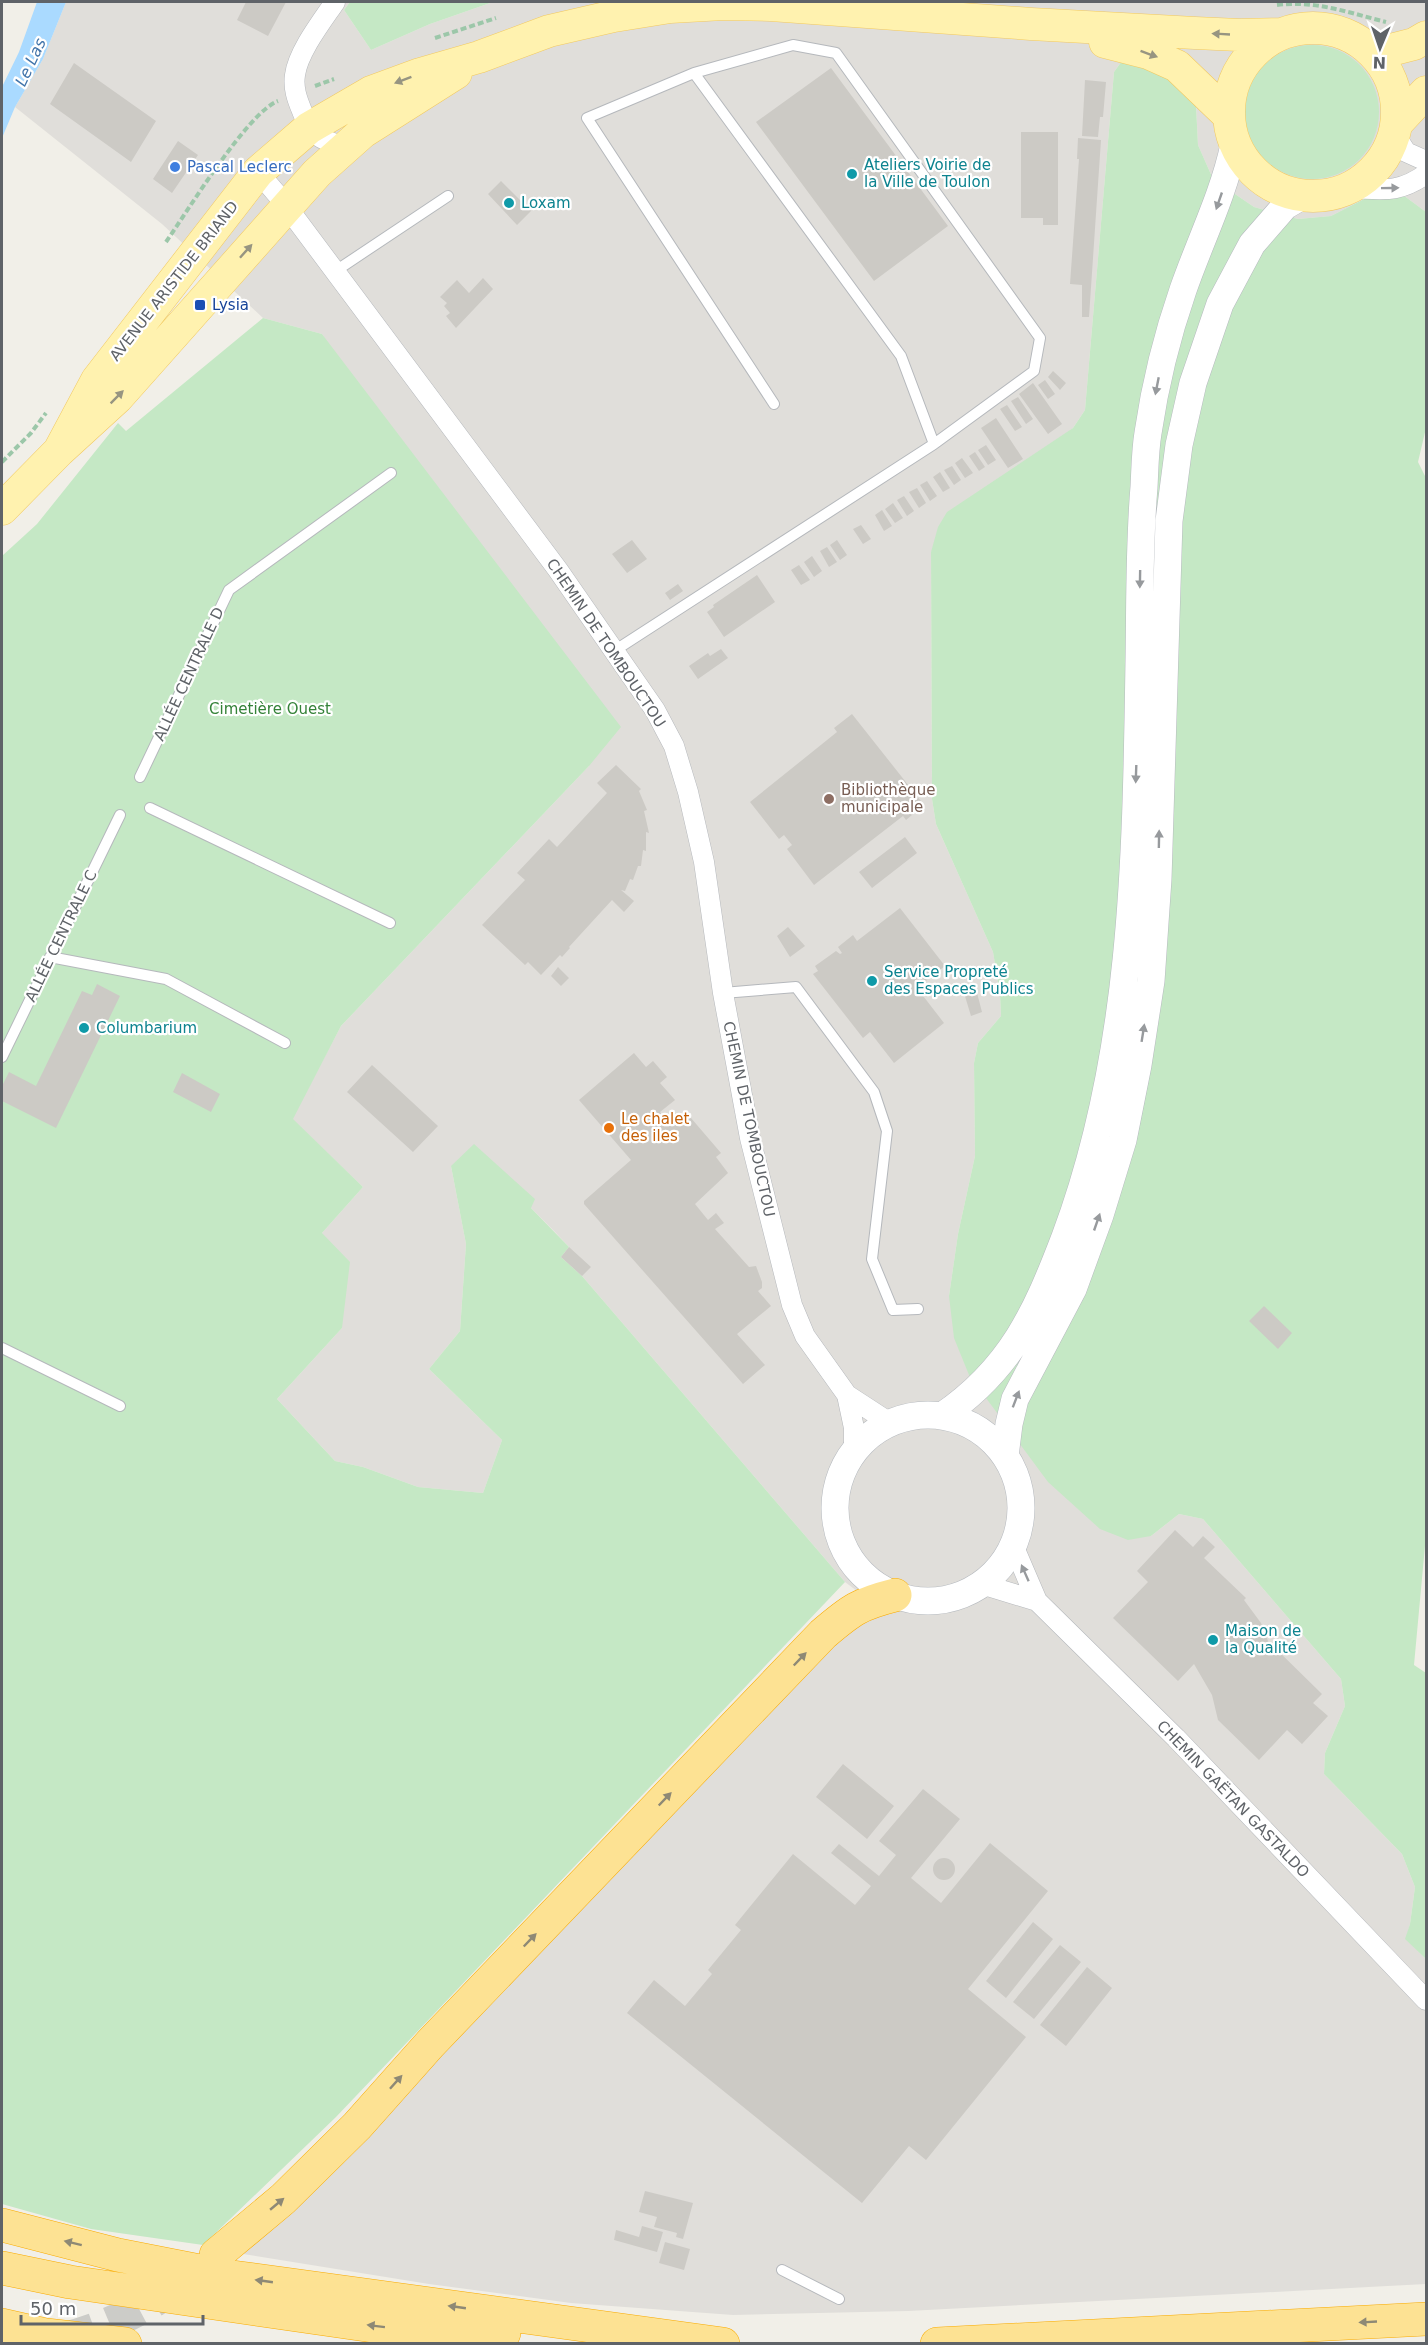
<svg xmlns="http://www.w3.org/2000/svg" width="1428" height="2345" viewBox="0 0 1428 2345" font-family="'DejaVu Sans',sans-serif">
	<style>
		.industrial { fill: #e0deda }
		.green { fill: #c5e8c5 }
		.water { fill: #aadaff }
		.building { fill: #cccac5 }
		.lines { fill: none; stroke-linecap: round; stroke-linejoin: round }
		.highway-tunnel { stroke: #ccccc8; stroke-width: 33; stroke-dasharray: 33 16; stroke-linecap: butt }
		.lane-casing { stroke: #b5b8bc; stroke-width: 12 }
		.street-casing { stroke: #b5b8bc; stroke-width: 21 }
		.secondary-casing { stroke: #b6babf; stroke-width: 28 }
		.primary-casing { stroke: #f2c960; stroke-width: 33 }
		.highway-casing { stroke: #f9ab00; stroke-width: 34 }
		.path { stroke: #9cc7a9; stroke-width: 4; stroke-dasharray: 6 3; stroke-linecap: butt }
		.lane { stroke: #fff; stroke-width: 10 }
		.street { stroke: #fff; stroke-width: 20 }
		.secondary { stroke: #fff; stroke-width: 27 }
		.primary { stroke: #fff2af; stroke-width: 32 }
		.highway { stroke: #fde293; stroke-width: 33 }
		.oneway { fill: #979581 }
		.oneway2 { fill: #979a9d }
		.oneway3 { fill: #8e8975 }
		.shop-dot { fill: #3f7fe0; stroke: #fff; stroke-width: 2 }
		.culture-dot { fill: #0f9aa8; stroke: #fff; stroke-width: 2 }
		.transit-dot { fill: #1a4fb4; stroke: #fff; stroke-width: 2 }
		.education-dot { fill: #8d6e63; stroke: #fff; stroke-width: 2 }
		.food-dot { fill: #e8710a; stroke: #fff; stroke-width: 2 }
		.labels { text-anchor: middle; stroke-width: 4.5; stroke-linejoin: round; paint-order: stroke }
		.culture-label { font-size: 15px; fill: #0d838f; stroke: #fff; text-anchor: start }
		.shop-label { font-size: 15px; fill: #366cbe; stroke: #fff; text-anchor: start }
		.street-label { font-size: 15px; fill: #5f6368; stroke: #fff }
		.transit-label { font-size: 15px; fill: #164399; stroke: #fff; text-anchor: start }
		.park-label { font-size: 15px; fill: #348238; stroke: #fff }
		.education-label { font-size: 15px; fill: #785e54; stroke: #fff; text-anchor: start }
		.food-label { font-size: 15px; fill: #c56008; stroke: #fff; text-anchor: start }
		.water-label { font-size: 16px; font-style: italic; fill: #4174aa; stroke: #fff }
	</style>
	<rect width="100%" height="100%" fill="#f1efe8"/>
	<!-- industrial -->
	<path class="industrial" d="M 66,2 L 350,2 L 344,10 L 371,50 L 430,24 L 493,2 L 1426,2 L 1426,212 L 1403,195 L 1376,193 L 1331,216 L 1298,219 L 1254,207 L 1213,179 L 1198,145 L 1196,104 L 1124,58 L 1114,72 L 1085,410 L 1073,428 L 931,552 L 932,799 L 936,824 L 993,952 L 1000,994 L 1001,1016 L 978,1043 L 974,1063 L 975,1156 L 958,1234 L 949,1296 L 1151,1536 L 1179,1514 L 1203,1519 L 1341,1679 L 1345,1706 L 1325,1753 L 1324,1774 L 1402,1854 L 1415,1887 L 1410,1924 L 1406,1939 L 1426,1959 L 1426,2284 L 908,2311 L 733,2315 L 571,2303 L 429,2284 L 237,2253 L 305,2198 L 860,1619 L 885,1612 L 845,1582 L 582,1276 L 561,1257 L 569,1247 L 554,1231 L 531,1208 L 451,1166 L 466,1244 L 460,1331 L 429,1369 L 502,1440 L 483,1493 L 418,1487 L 363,1467 L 335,1461 L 277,1399 L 342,1328 L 322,1233 L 363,1187 L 292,1119 L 341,1026 L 589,766 L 322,334 L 263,318 L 162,224 L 15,107 L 43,59 Z"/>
	<!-- green -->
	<path class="green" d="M 350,2 L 493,2 L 430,24 L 371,50 L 344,10 Z
		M1245 112a67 67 0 1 1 134 0a67 67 0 1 1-134 0Z
		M 1124,58 L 1176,82 L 1196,105 L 1198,145 L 1213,179 L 1254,207 L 1298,219 L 1331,216 L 1376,193 L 1403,195 L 1426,212 L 1426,428 L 1418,462 L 1426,478 L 1426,1535 L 1414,1665 L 1426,1673 L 1426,1959 L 1405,1939 L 1410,1924 L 1415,1887 L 1402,1854 L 1324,1774 L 1325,1753 L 1345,1706 L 1341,1679 L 1203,1519 L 1179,1514 L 1151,1536 L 1128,1540 L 1100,1529 L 1048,1482 L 969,1375 L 954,1338 L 949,1296 L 958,1234 L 975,1156 L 974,1063 L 978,1043 L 1001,1016 L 1000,994 L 993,952 L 936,824 L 932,799 L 931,552 L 938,527 L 947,512 L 1073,428 L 1085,410 L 1114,72 Z
		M 263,318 L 322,334 L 621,727 L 589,766 L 341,1026 L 293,1119 L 363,1187 L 322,1233 L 350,1262 L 342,1328 L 277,1399 L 335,1461 L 363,1467 L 418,1487 L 483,1493 L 502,1440 L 429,1369 L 460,1331 L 466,1244 L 451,1166 L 474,1144 L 535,1199 L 531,1208 L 569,1247 L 561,1257 L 582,1276 L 845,1582 L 336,2117 L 203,2245 L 91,2229 L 2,2204 L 2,556 L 37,524 L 118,423 L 126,431 Z"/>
	<!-- water -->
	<path class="water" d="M 37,2 L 66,2 L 43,59 L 15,107 L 2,138 L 2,87 L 19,52 Z"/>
	<!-- building -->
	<path class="building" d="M 246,2 L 286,2 L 268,36 L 237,20 Z
		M 74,63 L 156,121 L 131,162 L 50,104 Z
		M 831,68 L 948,226 L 874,281 L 756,122 Z
		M 1085,80 L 1106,82 L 1103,117 L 1100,117 L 1098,137 L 1082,136 Z
		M 1021,132 L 1058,132 L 1058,225 L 1043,225 L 1043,218 L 1021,218 Z
		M 1078,138 L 1101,140 L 1089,317 L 1082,317 L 1082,285 L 1070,284 L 1079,159 L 1077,159 Z
		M 178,141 L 198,155 L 172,193 L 153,179 Z
		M 501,181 L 531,211 L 517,225 L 488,194 Z
		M 483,278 L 493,289 L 456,328 L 446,316 L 450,313 L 444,306 L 447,303 L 440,297 L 457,280 L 469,293 Z
		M 1053,371 L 1066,383 L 1060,390 L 1048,377 Z
		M 1045,380 L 1055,394 L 1048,399 L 1038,385 Z
		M 1033,383 L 1062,424 L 1048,434 L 1019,394 Z
		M 1018,397 L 1033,419 L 1026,424 L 1011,401 Z
		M 1007,405 L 1022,427 L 1015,431 L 1000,409 Z
		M 996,418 L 1023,459 L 1008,468 L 981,428 Z
		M 986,445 L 996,460 L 988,465 L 978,450 Z
		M 975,452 L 985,467 L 979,471 L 969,456 Z
		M 962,458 L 973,473 L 965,478 L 955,463 Z
		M 952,466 L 961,480 L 954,485 L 944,470 Z
		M 940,472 L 950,488 L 943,492 L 933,477 Z
		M 927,481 L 937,496 L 930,501 L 920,485 Z
		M 917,488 L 926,503 L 919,508 L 909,492 Z
		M 904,496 L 914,511 L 907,516 L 897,500 Z
		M 893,503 L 903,518 L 895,523 L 885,509 Z
		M 882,510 L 892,526 L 884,531 L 875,515 Z
		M 861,525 L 871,539 L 863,544 L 853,529 Z
		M 632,540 L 647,559 L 627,573 L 612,554 Z
		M 837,540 L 847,555 L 840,560 L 830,545 Z
		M 827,547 L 837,562 L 829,567 L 820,551 Z
		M 812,556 L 822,571 L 814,577 L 804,562 Z
		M 799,565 L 810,580 L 801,585 L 791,570 Z
		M 757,575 L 775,602 L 724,637 L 707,612 L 714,607 L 713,605 Z
		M 678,584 L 683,591 L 670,600 L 665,593 Z
		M 721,649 L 728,658 L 698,679 L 689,666 L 708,653 L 710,656 Z
		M 852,714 L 924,805 L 906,820 L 903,816 L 814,885 L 787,849 L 792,845 L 784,835 L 779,839 L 750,802 L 837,732 L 834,728 Z
		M 616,765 L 641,789 L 639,791 L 647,810 L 644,811 L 649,833 L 646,832 L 646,851 L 643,850 L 641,866 L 638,866 L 633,880 L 630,879 L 625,891 L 621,890 L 634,901 L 624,912 L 612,900 L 569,947 L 570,948 L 562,957 L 560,955 L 541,975 L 528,962 L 525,965 L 482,925 L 525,880 L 517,873 L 549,839 L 557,847 L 607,793 L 597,783 Z
		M 905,837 L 917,853 L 872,888 L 859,872 Z
		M 900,908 L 945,966 L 917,988 L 944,1023 L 894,1063 L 870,1032 L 863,1038 L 813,974 L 818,971 L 815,966 L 836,951 L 840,954 L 842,953 L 838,947 L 853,935 L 857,941 Z
		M 788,927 L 805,946 L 790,957 L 777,936 Z
		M 558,967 L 569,978 L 561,986 L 551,976 Z
		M 97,984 L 120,996 L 56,1128 L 2,1101 L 2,1086 L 9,1072 L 36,1086 L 82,991 L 92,995 Z
		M 976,989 L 982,1012 L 971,1016 L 964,993 Z
		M 634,1053 L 646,1067 L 653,1061 L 667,1077 L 660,1083 L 675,1100 L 660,1112 L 669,1125 L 685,1111 L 721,1153 L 716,1157 L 728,1173 L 695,1204 L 708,1220 L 716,1213 L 724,1223 L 715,1229 L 749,1267 L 756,1266 L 762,1282 L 762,1288 L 758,1291 L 771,1306 L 737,1334 L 765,1365 L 743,1384 L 584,1204 L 584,1201 L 631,1160 L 579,1100 Z
		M 372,1065 L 438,1126 L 413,1152 L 347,1092 Z
		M 182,1073 L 220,1094 L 211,1112 L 173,1092 Z
		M 569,1247 L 591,1267 L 582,1276 L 561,1257 Z
		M 1264,1306 L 1292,1333 L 1278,1349 L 1249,1321 Z
		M 1175,1530 L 1193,1547 L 1203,1536 L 1215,1547 L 1204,1558 L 1246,1598 L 1244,1600 L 1261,1623 L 1268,1641 L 1322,1694 L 1313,1703 L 1328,1716 L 1302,1744 L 1287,1730 L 1259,1760 L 1218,1720 L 1212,1695 L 1194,1664 L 1178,1681 L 1113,1618 L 1148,1582 L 1137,1571 Z
		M 843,1764 L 894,1806 L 867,1839 L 816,1797 Z
		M 923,1789 L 960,1819 L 911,1878 L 941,1903 L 990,1843 L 1048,1891 L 968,1989 L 1026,2037 L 926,2160 L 909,2146 L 862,2203 L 627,2013 L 654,1980 L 685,2006 L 712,1974 L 708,1970 L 741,1930 L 735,1925 L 793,1854 L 855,1905 L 871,1886 L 831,1853 L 839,1844 L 879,1876 L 896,1855 L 879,1841 Z
		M933 1869a11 11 0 1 1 22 0a11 11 0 1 1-22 0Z
		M 1033,1922 L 1053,1939 L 1006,1998 L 986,1981 Z
		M 1060,1945 L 1081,1962 L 1034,2019 L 1013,2002 Z
		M 1087,1967 L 1112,1988 L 1066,2046 L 1040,2025 Z
		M 645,2191 L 693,2203 L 683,2239 L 676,2237 L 677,2233 L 654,2227 L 657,2217 L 639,2212 Z
		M 642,2226 L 663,2232 L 657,2252 L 614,2240 L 616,2230 L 639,2237 Z
		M 665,2242 L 690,2249 L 684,2270 L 659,2263 Z"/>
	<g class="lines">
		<!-- highway-tunnel -->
		<path class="highway-tunnel" d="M 63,2339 C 105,2328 143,2310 178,2285"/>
		<defs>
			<path id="lane" d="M 694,73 L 793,45 L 836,53 L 1040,338 L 1034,371 L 934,444
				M 334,272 L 448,196
				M 614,651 L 934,444 L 901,356 L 694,73 L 587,118 L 774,404
				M 140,777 L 229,590 L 391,473
				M 150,808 L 390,923
				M 50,957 L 166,979 L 285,1043
				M 723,993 L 796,987 L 874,1092 L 887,1131 L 872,1259 L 893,1310 L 918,1309
				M 2,1057 L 120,815
				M 2,1348 L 120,1406
				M 782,2270 L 839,2299"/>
			<path id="street" d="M 335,2 C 322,21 298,52 295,75 C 293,88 297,99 302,111 C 311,136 321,140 345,147
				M 1395,135 L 1406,152 L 1426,161
				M 258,172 L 281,199 L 558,570 L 655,710 L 674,746 L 688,792 L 704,862 L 723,993 L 750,1138 L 792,1305 L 805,1336 L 847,1395 L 890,1423
				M 1350,188 C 1383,189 1398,194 1426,174
				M 847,1395 L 854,1428 L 854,1451
				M 1013,1545 L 1037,1601 L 1176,1738 L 1426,2000
				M 981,1584 L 1037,1601"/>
			<path id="secondary" d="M835 1508a93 93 0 1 1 186 0a93 93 0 1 1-186 0Z
				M 942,1416 C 1011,1369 1036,1313 1065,1237 C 1134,1053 1136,856 1139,661 C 1140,603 1139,545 1144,487 C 1145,469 1145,451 1148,433 C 1155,385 1167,336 1183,290 C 1200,241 1223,196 1234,145
				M 1005,1456 L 1009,1424 L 1015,1399 L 1073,1289 L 1100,1215 L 1123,1140 L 1138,1065 L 1151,981 L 1158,879 L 1169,521 L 1179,445 L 1193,383 L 1220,304 L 1252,244 L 1285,206 L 1302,196"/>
			<path id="primary" d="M1229 112a84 84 0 1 1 168 0a84 84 0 1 1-168 0Z
				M 1105,42 L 1148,53 L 1177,66 L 1228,115
				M 1375,54 L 1414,44 L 1426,37
				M 1397,123 L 1426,92
				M 59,451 L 97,380 L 258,172 L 309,128 L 371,92 L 420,74 L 479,57 L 549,31 L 614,16 L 670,7 L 723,4 L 771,5 L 1031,24 L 1195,33 L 1239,35 L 1280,34
				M 2,509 L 59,451 L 117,398 L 317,173 L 363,132 L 456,73"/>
			<path id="highway" d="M 2,2225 L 118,2255 L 225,2276 L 723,2344
				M 216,2255 L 283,2199 L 357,2126 L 430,2044 L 823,1634 C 851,1610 859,1604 895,1595
				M 2,2268 L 70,2282 L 380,2327 L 504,2333
				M 2,2325 L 46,2335 L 125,2344
				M 937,2344 L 1426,2319"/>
		</defs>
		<!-- lane casing -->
		<use href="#lane" class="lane-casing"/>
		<!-- street casing -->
		<use href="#street" class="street-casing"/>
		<!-- secondary casing -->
		<use href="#secondary" class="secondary-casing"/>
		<!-- primary casing -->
		<use href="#primary" class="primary-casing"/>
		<!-- highway casing -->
		<use href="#highway" class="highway-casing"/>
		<!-- path -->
		<path class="path" d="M 1277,5 C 1315,0 1350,13 1386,22
			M 435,38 L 496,18
			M 315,86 L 334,79
			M 166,242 C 187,212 248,112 278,101
			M 2,462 L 31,433 L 46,413"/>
		<!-- lane -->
		<use href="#lane" class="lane"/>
		<!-- street -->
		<use href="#street" class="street"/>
		<!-- secondary -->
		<use href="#secondary" class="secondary"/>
		<!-- primary -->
		<use href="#primary" class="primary"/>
		<!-- highway -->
		<use href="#highway" class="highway"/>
	</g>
	<!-- one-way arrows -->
	<defs><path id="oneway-solid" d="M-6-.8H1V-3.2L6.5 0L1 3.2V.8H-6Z" transform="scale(1.5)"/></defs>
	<g class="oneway">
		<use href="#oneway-solid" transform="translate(1221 34) rotate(-177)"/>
		<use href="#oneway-solid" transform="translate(1149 54) rotate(20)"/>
		<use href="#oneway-solid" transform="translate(403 80) rotate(159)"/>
		<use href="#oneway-solid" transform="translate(246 251) rotate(-48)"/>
		<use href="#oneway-solid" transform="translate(117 397) rotate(-45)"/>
	</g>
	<g class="oneway2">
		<use href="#oneway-solid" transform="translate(1390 188) rotate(-1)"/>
		<use href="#oneway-solid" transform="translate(1219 201) rotate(109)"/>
		<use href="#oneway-solid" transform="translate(1157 386) rotate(101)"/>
		<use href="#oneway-solid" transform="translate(1140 579) rotate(91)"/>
		<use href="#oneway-solid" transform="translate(1136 774) rotate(92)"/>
		<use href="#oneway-solid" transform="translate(1159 839) rotate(-89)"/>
		<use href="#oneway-solid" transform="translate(1143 1033) rotate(-81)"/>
		<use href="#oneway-solid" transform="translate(1097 1222) rotate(-71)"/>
		<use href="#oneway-solid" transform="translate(1016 1399) rotate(-69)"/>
		<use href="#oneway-solid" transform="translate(1025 1573) rotate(-114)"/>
	</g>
	<g class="oneway3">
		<use href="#oneway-solid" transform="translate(800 1659) rotate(-46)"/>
		<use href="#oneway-solid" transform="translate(665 1799) rotate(-46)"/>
		<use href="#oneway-solid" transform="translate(530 1940) rotate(-46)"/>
		<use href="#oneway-solid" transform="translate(396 2082) rotate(-48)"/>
		<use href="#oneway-solid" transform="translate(277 2204) rotate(-40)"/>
		<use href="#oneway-solid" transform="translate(73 2243) rotate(-166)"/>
		<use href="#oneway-solid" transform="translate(264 2281) rotate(-172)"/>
		<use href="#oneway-solid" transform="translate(457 2307) rotate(-172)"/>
		<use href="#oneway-solid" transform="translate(1368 2322) rotate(177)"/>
		<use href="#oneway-solid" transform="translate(376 2326) rotate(-173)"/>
	</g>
	<!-- markers -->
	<circle class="shop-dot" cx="175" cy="167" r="6"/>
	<g class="culture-dot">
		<circle cx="852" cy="174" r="6"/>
		<circle cx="509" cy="203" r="6"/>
		<circle cx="872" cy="981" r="6"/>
		<circle cx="84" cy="1028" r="6"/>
		<circle cx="1213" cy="1640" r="6"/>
	</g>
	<rect class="transit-dot" x="194" y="299" width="12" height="12" rx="3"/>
	<circle class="education-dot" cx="829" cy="799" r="6"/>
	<circle class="food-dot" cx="609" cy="1128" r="6"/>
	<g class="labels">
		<!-- culture labels -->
		<g class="culture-label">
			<text x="864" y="170">Ateliers Voirie de<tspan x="864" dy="17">la Ville de Toulon</tspan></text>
			<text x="521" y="208">Loxam</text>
			<text x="884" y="977">Service Propreté<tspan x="884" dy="17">des Espaces Publics</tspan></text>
			<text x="96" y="1033">Columbarium</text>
			<text x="1225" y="1636">Maison de<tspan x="1225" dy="17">la Qualité</tspan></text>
		</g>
		<!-- shop labels -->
		<g class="shop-label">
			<text x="187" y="172">Pascal Leclerc</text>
		</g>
		<!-- street labels -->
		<g class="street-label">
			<text transform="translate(174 281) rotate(-52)" y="5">AVENUE ARISTIDE BRIAND</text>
			<text transform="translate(606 643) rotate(56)" y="5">CHEMIN DE TOMBOUCTOU</text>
			<text transform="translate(189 674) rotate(-65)" y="5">ALLÉE CENTRALE D</text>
			<text transform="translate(61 936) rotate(-64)" y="5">ALLÉE CENTRALE C</text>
			<text transform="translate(749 1119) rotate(78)" y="5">CHEMIN DE TOMBOUCTOU</text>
			<text transform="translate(1233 1799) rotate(46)" y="5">CHEMIN GAËTAN GASTALDO</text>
		</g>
		<!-- transit labels -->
		<g class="transit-label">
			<text x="212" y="310">Lysia</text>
		</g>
		<!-- park labels -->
		<g class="park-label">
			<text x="270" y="714">Cimetière Ouest</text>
		</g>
		<!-- education labels -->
		<g class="education-label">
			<text x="841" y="795">Bibliothèque<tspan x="841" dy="17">municipale</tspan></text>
		</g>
		<!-- food labels -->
		<g class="food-label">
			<text x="621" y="1124">Le chalet<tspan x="621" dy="17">des iles</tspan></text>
		</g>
		<!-- water labels -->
		<g class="water-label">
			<text transform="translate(30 62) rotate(-65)" y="6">Le Las</text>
		</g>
	</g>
	<!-- border -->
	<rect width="1428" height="2345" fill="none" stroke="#5f6368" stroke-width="6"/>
	<!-- north arrow -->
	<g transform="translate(1380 48) rotate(182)" stroke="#ffffff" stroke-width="4.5" paint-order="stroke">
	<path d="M0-4.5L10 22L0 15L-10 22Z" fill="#5f6368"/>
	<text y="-9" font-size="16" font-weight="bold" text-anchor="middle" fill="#5f6368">N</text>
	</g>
	<!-- scale -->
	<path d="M21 2315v9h182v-9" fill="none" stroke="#5f6368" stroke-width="3"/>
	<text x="30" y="2315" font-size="18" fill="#5f6368" stroke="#ffffff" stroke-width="4.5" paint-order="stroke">50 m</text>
</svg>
